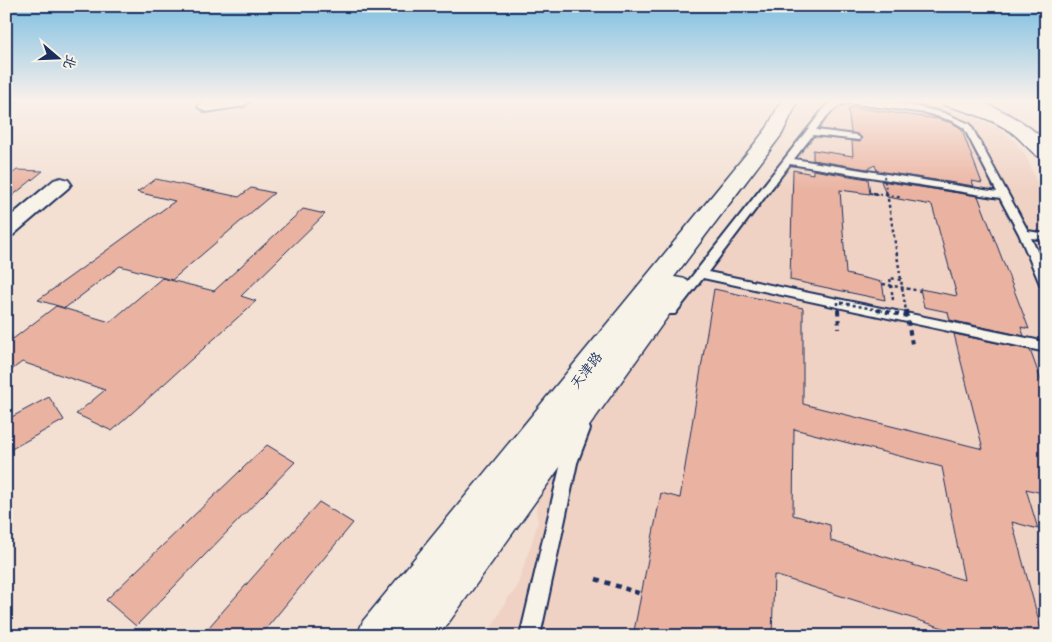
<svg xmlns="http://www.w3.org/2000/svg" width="1052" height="642" viewBox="0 0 1052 642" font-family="'Comic Neue','LXGW WenKai TC',sans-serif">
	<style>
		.built { fill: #f0d2c4 }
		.building { fill: #eab3a1; stroke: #1b2f5e; fill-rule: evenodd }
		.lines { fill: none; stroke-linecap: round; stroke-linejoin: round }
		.lane-casing { stroke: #1b2f5e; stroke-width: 4 }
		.street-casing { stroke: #1b2f5e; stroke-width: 4 }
		.secondary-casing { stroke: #1b2f5e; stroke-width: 3 }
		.highway-casing { stroke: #1b2f5e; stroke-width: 3 }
		.path-far2 { stroke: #1b2f5e; stroke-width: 2; stroke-dasharray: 2.5 2.5; stroke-linecap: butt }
		.path-far1 { stroke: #1b2f5e; stroke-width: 2.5; stroke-dasharray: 3 3; stroke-linecap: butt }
		.path { stroke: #1b2f5e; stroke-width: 4.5; stroke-dasharray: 5 5; stroke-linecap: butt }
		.lane { fill: #f7f3e8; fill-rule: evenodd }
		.street { fill: #f7f3e8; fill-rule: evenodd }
		.secondary { fill: #f7f3e8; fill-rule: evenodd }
		.highway { fill: #f6e281; fill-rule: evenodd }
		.path-bridge-far2 { stroke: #1b2f5e; stroke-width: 2; stroke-dasharray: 2.5 2.5; stroke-linecap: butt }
		.path-bridge-far1 { stroke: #1b2f5e; stroke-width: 2.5; stroke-dasharray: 3 3; stroke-linecap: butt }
		.path-bridge { stroke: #1b2f5e; stroke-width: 4; stroke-dasharray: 4.5 4.5; stroke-linecap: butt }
		.labels { text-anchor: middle; stroke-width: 4.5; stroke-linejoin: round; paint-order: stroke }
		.street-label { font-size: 14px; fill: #1b2f5e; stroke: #f7f3e8 }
	</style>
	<rect width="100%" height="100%" fill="#f3e0d3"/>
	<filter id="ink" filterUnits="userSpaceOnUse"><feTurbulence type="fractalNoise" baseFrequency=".02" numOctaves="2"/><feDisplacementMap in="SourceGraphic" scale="10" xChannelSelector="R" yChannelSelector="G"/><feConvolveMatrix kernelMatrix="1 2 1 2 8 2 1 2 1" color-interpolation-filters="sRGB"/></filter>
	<g filter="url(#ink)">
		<!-- built -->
		<path class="built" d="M 825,101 L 911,101 L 955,111 L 978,119 L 1000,129 L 1014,141 L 1025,154 L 1038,185 L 1046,203 L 1046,636 L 487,636 L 507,599 L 516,589 L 532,541 L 538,522 L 536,511 L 540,471 L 808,128 Z"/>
		<!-- building -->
		<path class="building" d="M 851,107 L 938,119 L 952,123 L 961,128 L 982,183 L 972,181 L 974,186 L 877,171 L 875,165 L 867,169 L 813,160 L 813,150 L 853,156 L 852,141 L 860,142 L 862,138 L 851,132 L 848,109 L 851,109 Z
			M 17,170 L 43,171 L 6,201 L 6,179 Z
			M 793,170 L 813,174 L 813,170 L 868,179 L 870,194 L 840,190 L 846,274 L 882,282 L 885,300 L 790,280 Z
			M 156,179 L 239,197 L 251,188 L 274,193 L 172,280 L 120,266 L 65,308 L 38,300 L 175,201 L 137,192 Z
			M 881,181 L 978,196 L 1029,329 L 1021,327 L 1024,336 L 950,320 L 948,312 L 924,307 L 920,289 L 957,296 L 932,205 L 887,197 Z
			M 303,209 L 325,214 L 241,296 L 256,301 L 112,431 L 76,414 L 105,390 L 22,362 L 6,374 L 6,329 L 13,339 L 56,306 L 110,322 L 162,278 L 214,291 Z
			M 714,289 L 803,308 L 803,404 L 983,449 L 954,334 L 1030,350 L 1046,394 L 1046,494 L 1026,489 L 1038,529 L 1012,522 L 1043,636 L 969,636 L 774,575 L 772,636 L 633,636 L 661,493 L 680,498 ZM 794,429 L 942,467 L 964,580 L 831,541 L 830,525 L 793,515 Z
			M 49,397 L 64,420 L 6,452 L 6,420 Z
			M 267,445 L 295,462 L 136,626 L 106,600 Z
			M 319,502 L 353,523 L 260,636 L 201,636 Z"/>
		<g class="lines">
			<defs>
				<path id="lane" d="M 833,101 L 883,101 L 910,105 L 944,113 L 970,124 L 1028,231 L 1046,234 L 1046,240 L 1031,238 L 1046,270 L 1046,288 L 1040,284 L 1019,234 L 1000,198 L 790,164 L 708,272 L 1046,342 L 1046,352 L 703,278 L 675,314 L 667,314 L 665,311 L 667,308 L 826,106 ZM 848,103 L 926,113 L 953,121 L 964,128 L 997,192 L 794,159 L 813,135 L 859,140 L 860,138 L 856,135 L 816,130 C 826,118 832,106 848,103 Z
					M 583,423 L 588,425 L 590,429 L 577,463 L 540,636 L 520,636 L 561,463 L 578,425 Z"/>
				<path id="street" d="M 211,101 L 250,101 L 243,106 L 206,112 L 198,107 L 200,104 Z
					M 61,178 L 68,180 L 71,184 L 68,188 L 13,235 L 6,237 L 6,220 L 54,180 Z"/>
				<path id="secondary" d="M 781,101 L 798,101 L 782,134 L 674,277 L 686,279 L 690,285 L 686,291 L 439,636 L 357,636 L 363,621 L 752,147 L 767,128 Z
					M 942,101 C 951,101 960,101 970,101 C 996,104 1028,123 1046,142 L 1046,160 C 1033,157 1022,139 1010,131 C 990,118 967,111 944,105 Z"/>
				<path id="highway" d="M 6,101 L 19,101 L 6,109 Z"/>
			</defs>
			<!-- lane casing -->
			<use href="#lane" class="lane-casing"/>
			<!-- street casing -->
			<use href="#street" class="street-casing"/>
			<!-- secondary casing -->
			<use href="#secondary" class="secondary-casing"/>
			<!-- highway casing -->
			<use href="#highway" class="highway-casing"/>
			<!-- path-far2 -->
			<path class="path-far2" d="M 870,193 L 882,195"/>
			<!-- path-far1 -->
			<path class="path-far1" d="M 873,193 L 900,197
				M 893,300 L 890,278 L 901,280"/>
			<!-- path -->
			<path class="path" d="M 596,579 L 641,594"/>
			<!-- lane -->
			<use href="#lane" class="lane"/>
			<!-- street -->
			<use href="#street" class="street"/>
			<!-- secondary -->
			<use href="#secondary" class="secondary"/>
			<!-- highway -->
			<use href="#highway" class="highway"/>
			<!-- path-bridge-far2 -->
			<path class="path-bridge-far2" d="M 884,176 L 887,195"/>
			<!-- path-bridge-far1 -->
			<path class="path-bridge-far1" d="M 887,193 L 906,311
				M 883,284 L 920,291
				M 838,311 L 838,302 L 883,311"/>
			<!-- path-bridge -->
			<path class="path-bridge" d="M 838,310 L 839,329
				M 877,310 L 907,316 L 912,344
				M 906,310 L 907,316"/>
		</g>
	</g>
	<!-- sky -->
	<linearGradient id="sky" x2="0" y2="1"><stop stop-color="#7ebfe2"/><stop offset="0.53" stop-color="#faf1eb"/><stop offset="1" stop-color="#faf1eb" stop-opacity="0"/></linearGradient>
	<rect width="1052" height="191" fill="url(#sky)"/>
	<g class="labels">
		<!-- street labels -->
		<g class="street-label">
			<text transform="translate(586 370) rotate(-52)" y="5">天津路</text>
		</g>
	</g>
	<!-- margin -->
	<rect width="1052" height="642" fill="none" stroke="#f7f3e8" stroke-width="25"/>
	<rect x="12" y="12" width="1027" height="617" fill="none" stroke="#1b2f5e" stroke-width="2" filter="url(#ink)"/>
	<!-- north arrow -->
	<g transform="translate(58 58) rotate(109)" stroke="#f7f3e8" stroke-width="4" paint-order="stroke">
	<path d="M0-4L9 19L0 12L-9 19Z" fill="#1b2f5e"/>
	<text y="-8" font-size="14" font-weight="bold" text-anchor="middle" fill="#1b2f5e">北</text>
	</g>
</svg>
